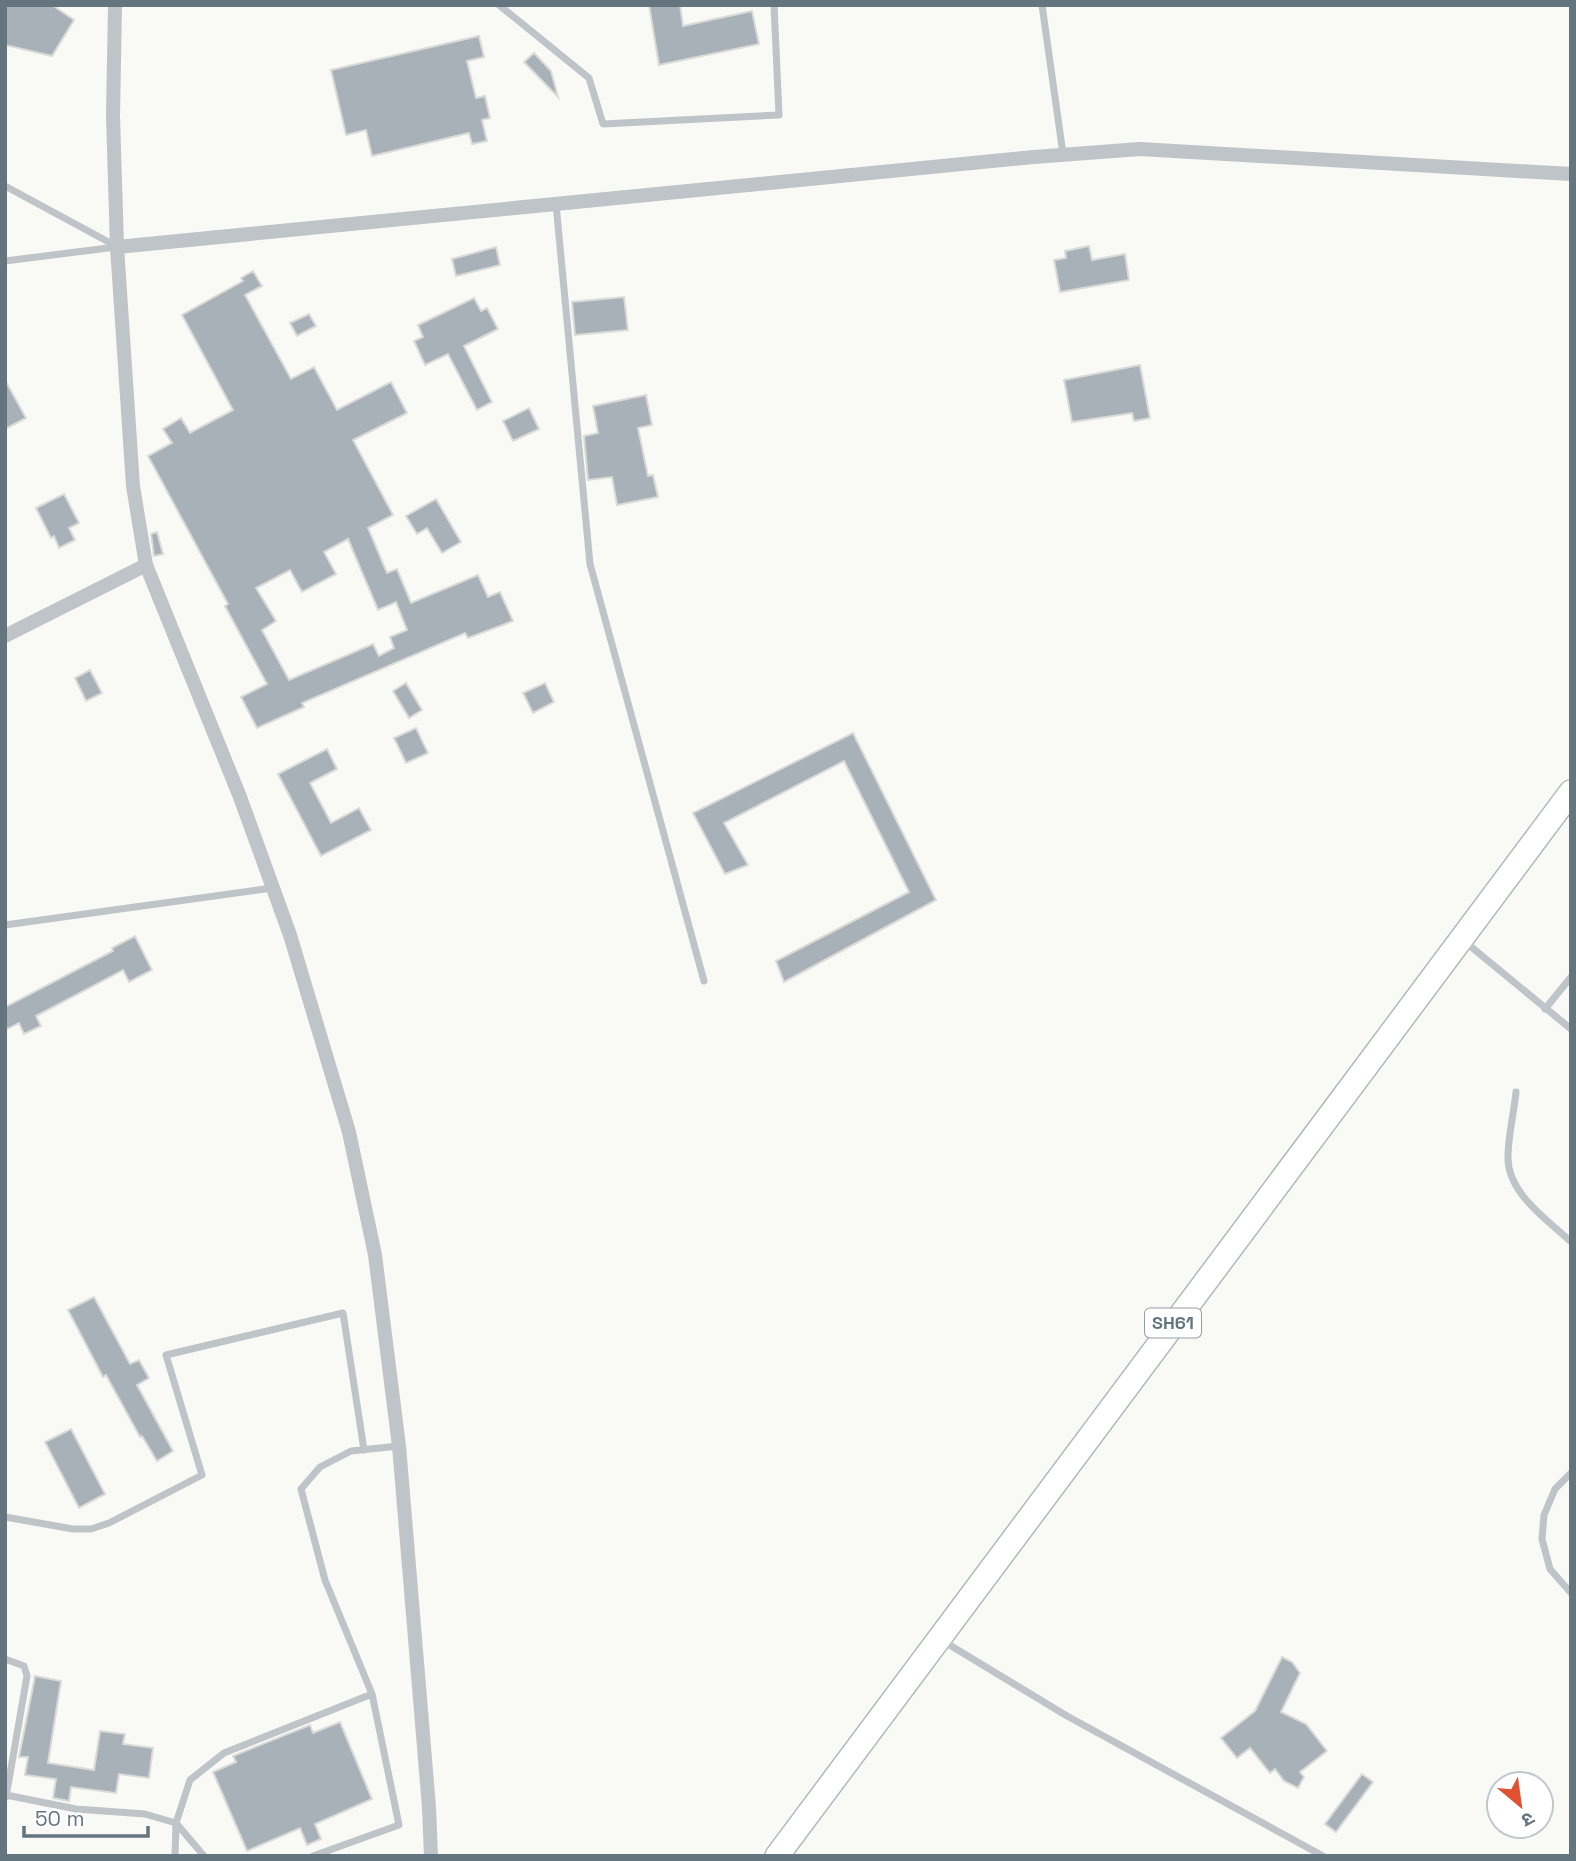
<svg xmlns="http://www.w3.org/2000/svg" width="1576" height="1861" viewBox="0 0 1576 1861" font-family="'Space Grotesk','Noto Sans Devanagari',sans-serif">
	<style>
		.building { fill: #a8b1b7; stroke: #dadad8; stroke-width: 2; fill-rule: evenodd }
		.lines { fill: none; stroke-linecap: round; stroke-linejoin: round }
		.primary-casing { stroke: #b3b8bc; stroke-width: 26 }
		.service { stroke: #bfc4c8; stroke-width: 7 }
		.minor { stroke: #bfc4c8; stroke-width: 14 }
		.primary { stroke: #fff; stroke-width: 23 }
		.labels { text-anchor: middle; stroke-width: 7; stroke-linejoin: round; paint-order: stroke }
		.shield { fill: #fff; stroke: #929ea6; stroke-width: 2 }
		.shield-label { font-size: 18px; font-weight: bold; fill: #647580 }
	</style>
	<rect width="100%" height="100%" fill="#f9f9f6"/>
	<!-- building -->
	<path class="building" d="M 5,5 L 52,5 L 74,20 L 52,56 L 5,45 Z
		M 649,5 L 680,5 L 683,26 L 752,11 L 759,44 L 659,65 Z
		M 479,36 L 484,57 L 467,61 L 476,98 L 485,96 L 490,118 L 482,120 L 487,141 L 472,144 L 469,133 L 372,156 L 366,130 L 346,135 L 331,70 Z
		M 534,53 L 551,71 L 558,97 L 524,62 Z
		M 1089,246 L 1092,260 L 1125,254 L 1129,280 L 1060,292 L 1054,260 L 1066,258 L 1065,251 Z
		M 496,247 L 500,265 L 456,276 L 452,259 Z
		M 253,271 L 262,286 L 245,295 L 291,379 L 314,367 L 337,410 L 391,382 L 407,413 L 353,440 L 393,515 L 368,528 L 387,573 L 397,569 L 411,603 L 478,575 L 488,597 L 500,592 L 513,621 L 468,638 L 465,633 L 302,703 L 304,707 L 257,728 L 241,697 L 267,684 L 225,606 L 228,604 L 148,456 L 172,443 L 163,429 L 181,418 L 190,433 L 233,410 L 182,315 L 243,281 L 241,278 ZM 348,539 L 378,610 L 396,602 L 407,630 L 390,637 L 394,648 L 379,656 L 373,644 L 289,680 L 262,630 L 276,621 L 256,588 L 290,570 L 302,592 L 336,574 L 324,552 Z
		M 624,297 L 628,330 L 575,335 L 572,302 Z
		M 474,298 L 481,311 L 487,308 L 498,329 L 464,346 L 492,402 L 477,410 L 448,354 L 425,365 L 414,341 L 423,337 L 418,325 Z
		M 309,314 L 316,326 L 297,336 L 290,323 Z
		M 1140,365 L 1150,418 L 1134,421 L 1132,413 L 1072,422 L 1064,380 Z
		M 5,380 L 26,418 L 5,429 Z
		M 646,395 L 652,425 L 638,428 L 648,476 L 653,475 L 658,497 L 617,505 L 612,477 L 588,480 L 584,436 L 598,433 L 593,406 Z
		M 529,408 L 539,429 L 513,441 L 503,421 Z
		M 64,494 L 79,523 L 69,528 L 75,540 L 59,548 L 54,536 L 51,538 L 36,508 Z
		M 436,499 L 461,542 L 442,553 L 427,528 L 417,534 L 406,516 Z
		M 157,532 L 163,554 L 154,556 L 151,534 Z
		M 90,670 L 102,693 L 86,701 L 75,678 Z
		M 406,683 L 422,710 L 409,718 L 393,691 Z
		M 545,683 L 554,702 L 533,713 L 523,693 Z
		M 416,728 L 428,753 L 406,763 L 394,738 Z
		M 853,733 L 936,900 L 784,982 L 776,961 L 909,892 L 844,761 L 724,823 L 748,865 L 725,874 L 693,813 Z
		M 327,749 L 337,769 L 310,783 L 331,823 L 359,808 L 371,830 L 321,856 L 278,774 Z
		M 135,936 L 152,970 L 129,982 L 123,970 L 36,1016 L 41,1026 L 24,1034 L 19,1023 L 5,1030 L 5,1007 L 113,951 L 112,948 Z
		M 94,1297 L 130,1364 L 139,1360 L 149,1378 L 137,1385 L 173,1451 L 157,1461 L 142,1436 L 140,1437 L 106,1375 L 103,1377 L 68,1310 Z
		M 71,1429 L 105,1494 L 79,1508 L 45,1442 Z
		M 1282,1657 L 1292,1662 L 1300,1673 L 1281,1712 L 1306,1724 L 1327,1751 L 1300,1772 L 1304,1777 L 1298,1788 L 1284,1781 L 1275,1769 L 1270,1773 L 1250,1748 L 1237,1758 L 1221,1738 L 1255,1711 Z
		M 35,1676 L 61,1681 L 48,1763 L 94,1770 L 100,1731 L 125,1734 L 123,1744 L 153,1748 L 149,1778 L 119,1774 L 116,1793 L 71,1787 L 69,1801 L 53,1798 L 56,1779 L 25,1775 L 28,1757 L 19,1757 Z
		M 340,1722 L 372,1799 L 315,1824 L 321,1839 L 307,1845 L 300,1828 L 247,1851 L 213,1772 L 236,1762 L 233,1756 L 310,1725 L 313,1733 Z
		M 1362,1774 L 1373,1782 L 1336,1832 L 1325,1824 Z"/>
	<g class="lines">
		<defs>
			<path id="primary" d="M 777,1856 L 1571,792"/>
		</defs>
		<!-- primary casing -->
		<use href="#primary" class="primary-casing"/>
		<!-- service -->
		<path class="service" d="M 499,5 L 589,78 L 603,124 L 779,115 L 774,5
			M 1042,5 L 1063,154
			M 5,186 L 116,246
			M 556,204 L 590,564 L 704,981
			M 5,261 L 116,247
			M 5,925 L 272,888
			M 1464,941 L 1571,1029
			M 1545,1009 L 1571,977
			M 1516,1092 C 1514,1113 1508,1136 1508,1157 C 1507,1193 1548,1220 1571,1242
			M 1571,1473 L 1555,1489 L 1544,1515 L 1542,1539 L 1550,1569 L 1571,1593
			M 5,1517 L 73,1529 L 91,1529 L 109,1523 L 202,1475 L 166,1355 L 343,1313 L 364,1450
			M 943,1641 L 1067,1716 L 1323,1856
			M 5,1659 L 24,1666 L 27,1676 L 6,1797
			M 6,1795 L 76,1809 L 145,1814 L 176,1823 L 204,1856
			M 175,1856 L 176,1823 L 190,1780 L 224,1753 L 372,1694 L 325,1580 L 301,1489 L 320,1467 L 351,1451 L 399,1446
			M 313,1856 L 399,1825 L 372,1694"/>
		<!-- minor -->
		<path class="minor" d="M 115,5 L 113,116 L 117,247
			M 5,636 L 146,565
			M 431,1856 L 429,1807 L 399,1446 L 375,1255 L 349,1132 L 290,935 L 240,797 L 146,565 L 133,486 L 117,247 L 1034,157 L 1140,149 L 1571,174"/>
		<!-- primary -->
		<use href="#primary" class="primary"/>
	</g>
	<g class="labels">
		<!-- shield labels -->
		<rect class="shield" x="1145" y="1308.5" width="56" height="29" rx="5"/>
		<g class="shield-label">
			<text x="1173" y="1329">SH61</text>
		</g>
	</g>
	<!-- border -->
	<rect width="1576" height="1861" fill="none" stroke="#647580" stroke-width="14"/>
	<!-- north arrow -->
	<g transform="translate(1520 1805) rotate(151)"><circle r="33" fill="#ffffff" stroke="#c1c8cc" stroke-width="2"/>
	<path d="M0-5L12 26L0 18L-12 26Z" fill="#df5130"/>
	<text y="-10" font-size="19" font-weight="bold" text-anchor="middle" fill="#647580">उ</text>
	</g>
	<!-- scale -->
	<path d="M24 1826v10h124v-10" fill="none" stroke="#647580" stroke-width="3.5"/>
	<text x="35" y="1826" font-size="21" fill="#647580" stroke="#ffffff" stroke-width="5" paint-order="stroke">50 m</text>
</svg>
